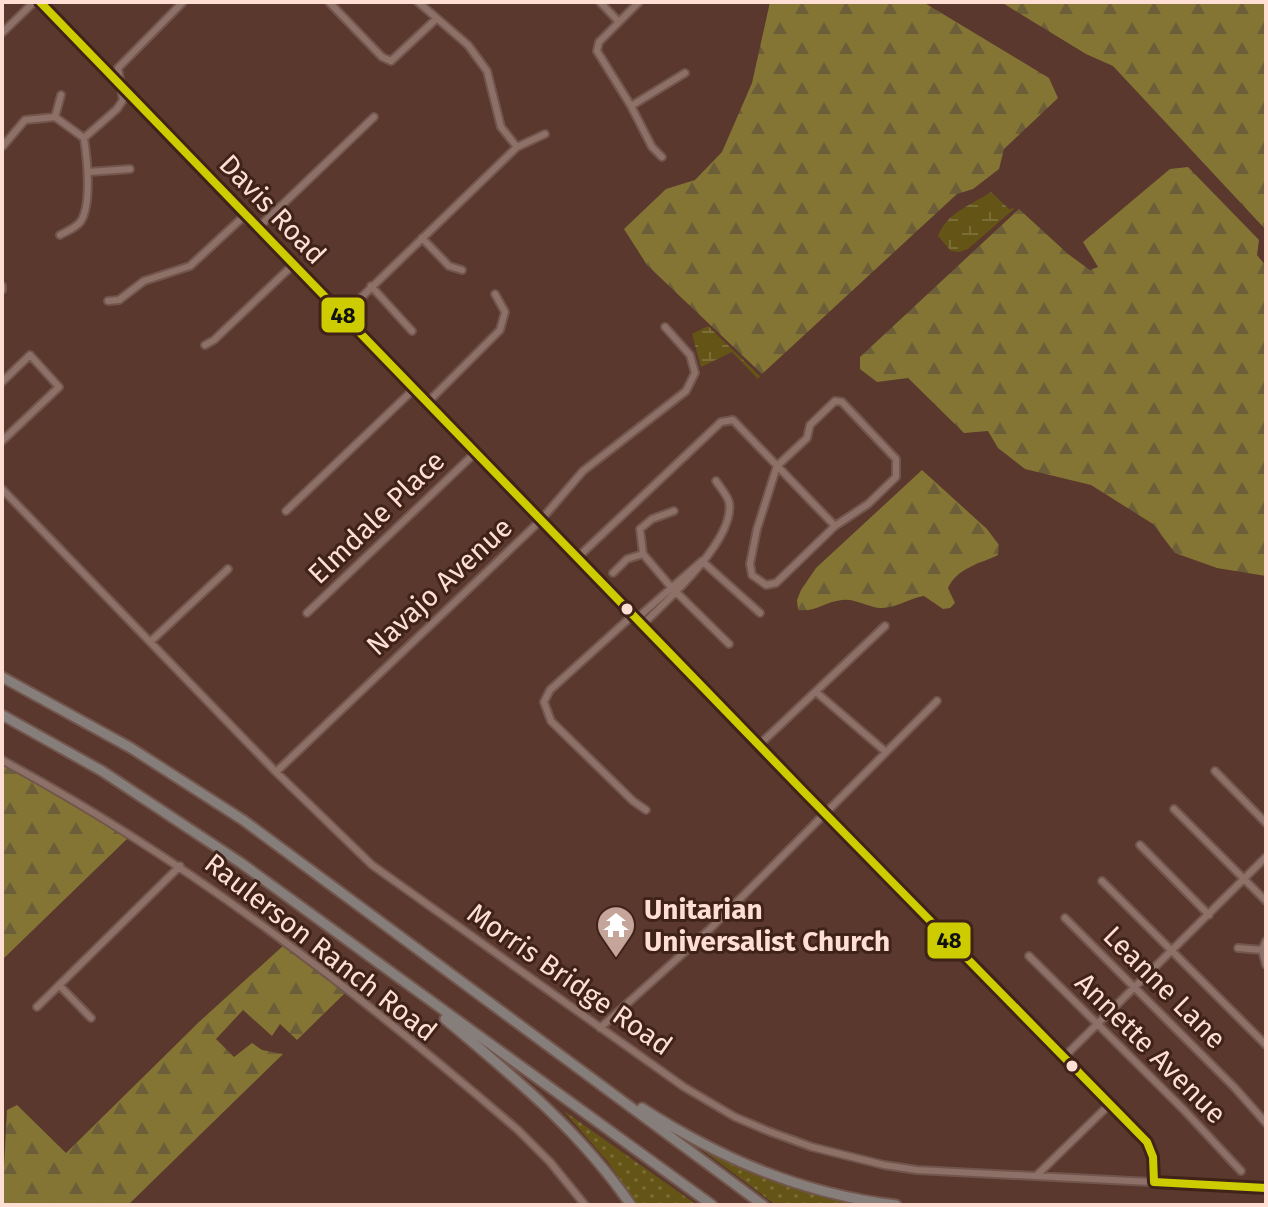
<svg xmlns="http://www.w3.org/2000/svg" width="1268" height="1207" viewBox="0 0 1268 1207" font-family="'Fira Sans',sans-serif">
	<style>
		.grass { fill: url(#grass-dots) }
		.forest { fill: url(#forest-firs) }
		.wetland { fill: url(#wetland-marsh) }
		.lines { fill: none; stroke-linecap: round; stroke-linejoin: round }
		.minor-casing { stroke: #72564d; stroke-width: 10 }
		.highway-casing { stroke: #72564d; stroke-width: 13 }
		.minor { stroke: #8d7168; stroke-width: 6 }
		.highway { stroke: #867e7b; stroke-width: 9 }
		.bus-1-casing { stroke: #3f2218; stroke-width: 14 }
		.bus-1 { stroke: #cc0; stroke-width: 8 }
		.bus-dot { fill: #ffdfd4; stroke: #3f2218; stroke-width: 3 }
		.labels { text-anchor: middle; stroke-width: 6; stroke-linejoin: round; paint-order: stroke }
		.street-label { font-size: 28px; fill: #ffdfd4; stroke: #3f2218 }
		.poi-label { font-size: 28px; font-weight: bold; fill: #ffdfd4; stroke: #3f2218; text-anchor: start }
		.line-badge { stroke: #3f2218; stroke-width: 3 }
		.pale-badge-label { font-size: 22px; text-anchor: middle; font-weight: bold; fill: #111 }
	</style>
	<defs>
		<pattern id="grass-dots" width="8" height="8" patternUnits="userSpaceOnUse" patternTransform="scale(2)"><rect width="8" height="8" fill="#645517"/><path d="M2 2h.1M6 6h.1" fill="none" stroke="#7b6d38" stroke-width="1.8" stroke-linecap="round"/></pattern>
		<pattern id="forest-firs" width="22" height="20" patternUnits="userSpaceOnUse" patternTransform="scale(2)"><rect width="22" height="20" fill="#847534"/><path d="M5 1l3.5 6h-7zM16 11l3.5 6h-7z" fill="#6b5e39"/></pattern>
		<pattern id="wetland-marsh" width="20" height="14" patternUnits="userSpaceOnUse" patternTransform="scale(2)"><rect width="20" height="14" fill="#645517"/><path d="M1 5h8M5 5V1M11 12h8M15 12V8" fill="none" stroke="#7b6d38"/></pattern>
	</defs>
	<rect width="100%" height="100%" fill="#5a382d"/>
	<!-- grass -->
	<path class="grass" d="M 564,1111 L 697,1205 L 638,1205 L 608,1162 Z
		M 704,1151 C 755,1176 807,1194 862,1205 L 776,1205 Z"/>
	<!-- forest -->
	<path class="forest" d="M 770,2 L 923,2 L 1049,78 L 1058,98 L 1004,149 L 999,169 L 973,189 L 957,194 L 762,374 L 647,265 L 624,229 L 666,189 L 695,180 L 722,152 L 752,83 Z
		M 1001,2 L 1266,2 L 1266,230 L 1113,66 L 1086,54 Z
		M 1188,167 L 1259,240 L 1257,255 L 1266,266 L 1266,576 L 1217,568 L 1175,553 L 1153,524 L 1091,485 L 1025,469 L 998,448 L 988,431 L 964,433 L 908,378 L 877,382 L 860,369 L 860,357 L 1019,209 L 1068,254 L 1090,270 L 1098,267 L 1083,242 L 1170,169 Z
		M 922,470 L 987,529 L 999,545 L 998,555 C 979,564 957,568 948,588 L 955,603 L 950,608 L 943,609 L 924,596 C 909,598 895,609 880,608 C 867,607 855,598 842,600 C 824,602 817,612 798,610 L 797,600 L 801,590 L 816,568 Z
		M 2,764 L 128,838 L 2,960 Z
		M 284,945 L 345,993 L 297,1040 L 280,1024 L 272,1036 L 243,1010 L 216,1039 L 234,1057 L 252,1043 L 262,1050 L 283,1054 L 128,1205 L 2,1205 L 7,1110 L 17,1105 L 66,1153 L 199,1022 Z"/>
	<!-- wetland -->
	<path class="wetland" d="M 991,192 L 1009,209 L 1015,208 L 968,249 L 959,252 L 951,251 L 938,236 C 947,212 972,205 991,192 Z
		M 708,326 L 760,376 L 758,379 L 732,352 L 701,367 L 692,334 Z"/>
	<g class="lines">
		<defs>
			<path id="minor" d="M 40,2 C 280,247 517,496 756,743 C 885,877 1019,1007 1147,1142 L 1153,1157 L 1154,1182
				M 329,2 L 382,57 L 391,61 L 435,20
				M 418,2 L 468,45 L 487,71 L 501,127 L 517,147
				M 600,2 L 619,22
				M 639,2 L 599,42 L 597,51 L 631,106 L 652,147 L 662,157
				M 2,33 L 34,2
				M 631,106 L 685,73
				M 55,117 L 61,95
				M 84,138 L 117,109 L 123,100 L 118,68 L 183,2
				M 3,146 L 25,120 L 55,117 L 84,138 C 87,158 92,203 81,221 C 76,228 67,231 60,235
				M 89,172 L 130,169
				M 422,238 L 449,266 L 462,270
				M 2,286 L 2,290
				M 371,286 L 412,331
				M 108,301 L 119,300 L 144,281 L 190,266 L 242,218 L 260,226 L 374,117
				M 344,314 L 517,147 L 545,134
				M 205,345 L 214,340 L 295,263
				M 2,382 L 30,355 L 59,387 L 2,441
				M 835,401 L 842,402 L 896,459 L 896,477 L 868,504 L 835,526 L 776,583 L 766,585 L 752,575 L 750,564 L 757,529 L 777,466 L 807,438 L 810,425 Z
				M 427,403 L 500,330 L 505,312 L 495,294
				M 2,489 L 276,772 L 372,865 L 684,1087 L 735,1117 L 768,1131 L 812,1147 L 884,1165 L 917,1170 L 1266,1188
				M 286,511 L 414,389
				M 643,554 L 671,587 L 729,644
				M 643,554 L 640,529 L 652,519 L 674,511
				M 577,558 L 721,422 L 733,420 L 835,526
				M 702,561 L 760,613
				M 613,573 L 627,559 L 643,554
				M 307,613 L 475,453
				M 633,615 L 550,690 L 544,702 L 551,721 L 633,801 L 646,810
				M 636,619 L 702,561
				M 642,625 C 667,601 736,539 729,502 C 727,495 720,487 716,481
				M 150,642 L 228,569
				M 816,692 L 886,752
				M 758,746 L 885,626
				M 2,760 C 189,861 358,992 518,1130 L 550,1162 L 585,1205
				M 1215,771 L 1266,823
				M 276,772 L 540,521 L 583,471 L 686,391 L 695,373 L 690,355 L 665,327
				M 1174,809 L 1266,901
				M 1140,845 L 1209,915
				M 1102,881 L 1266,1045
				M 1065,918 L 1234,1087 L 1266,1123
				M 1266,941 L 1262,950 L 1266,965
				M 1238,948 L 1262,950
				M 1029,956 L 1184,1110 L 1241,1171
				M 59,985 L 91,1018
				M 37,1007 L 180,866
				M 600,1028 L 709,930 L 937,701
				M 1064,1057 L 1266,857
				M 1036,1176 L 1110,1104"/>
			<path id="highway" d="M 2,677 L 131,748 L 243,820 L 763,1205
				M 2,715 L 102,771 L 241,863 L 712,1205
				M 445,1019 C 514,1077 579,1130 631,1205
				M 642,1108 C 721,1159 803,1194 896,1205"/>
		</defs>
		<!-- minor casing -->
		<use href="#minor" class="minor-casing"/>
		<!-- highway casing -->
		<use href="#highway" class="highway-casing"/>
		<!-- minor -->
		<use href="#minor" class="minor"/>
		<!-- highway -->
		<use href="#highway" class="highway"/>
		<defs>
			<path id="bus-1" d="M 40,2 L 805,793 L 1147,1142 L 1153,1157 L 1154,1182 L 1266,1188"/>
		</defs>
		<!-- bus-1 casing -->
		<use href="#bus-1" class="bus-1-casing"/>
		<!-- bus-1 -->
		<use href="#bus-1" class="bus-1"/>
	</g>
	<!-- icons -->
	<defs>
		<symbol id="temple-pin" viewBox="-11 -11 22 30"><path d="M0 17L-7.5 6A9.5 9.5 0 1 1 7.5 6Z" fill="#c5a59a" stroke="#3f2218"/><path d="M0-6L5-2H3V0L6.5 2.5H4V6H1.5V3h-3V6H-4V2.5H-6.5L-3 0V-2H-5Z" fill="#fff"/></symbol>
	</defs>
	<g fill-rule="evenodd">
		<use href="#temple-pin" x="594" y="903" width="44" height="60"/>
	</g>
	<!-- markers -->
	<g class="bus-dot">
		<circle cx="627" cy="609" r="7"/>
		<circle cx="1072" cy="1066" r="7"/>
	</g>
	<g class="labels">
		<!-- street labels -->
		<g class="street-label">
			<text transform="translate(273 209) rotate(46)" y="10">Davis Road</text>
			<text transform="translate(376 517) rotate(-44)" y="10">Elmdale Place</text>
			<text transform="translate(439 586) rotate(-43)" y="10">Navajo Avenue</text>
			<text transform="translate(321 947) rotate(38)" y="10">Raulerson Ranch Road</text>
			<text transform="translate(570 979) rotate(35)" y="10">Morris Bridge Road</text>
			<text transform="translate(1165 987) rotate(45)" y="10">Leanne Lane</text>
			<text transform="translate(1151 1048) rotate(45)" y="10">Annette Avenue</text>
		</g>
		<!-- poi labels -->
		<g class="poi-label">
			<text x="644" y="919">Unitarian<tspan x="644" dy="32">Universalist Church</tspan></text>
		</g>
	</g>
	<g class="line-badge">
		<rect x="320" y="296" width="46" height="38" rx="8" fill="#cc0"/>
		<rect x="926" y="921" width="46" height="39" rx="8" fill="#cc0"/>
	</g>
	<g class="pale-badge-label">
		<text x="343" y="323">48</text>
		<text x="949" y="948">48</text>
	</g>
	<!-- border -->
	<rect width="1268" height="1207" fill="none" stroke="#ffdfd4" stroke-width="8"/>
</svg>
